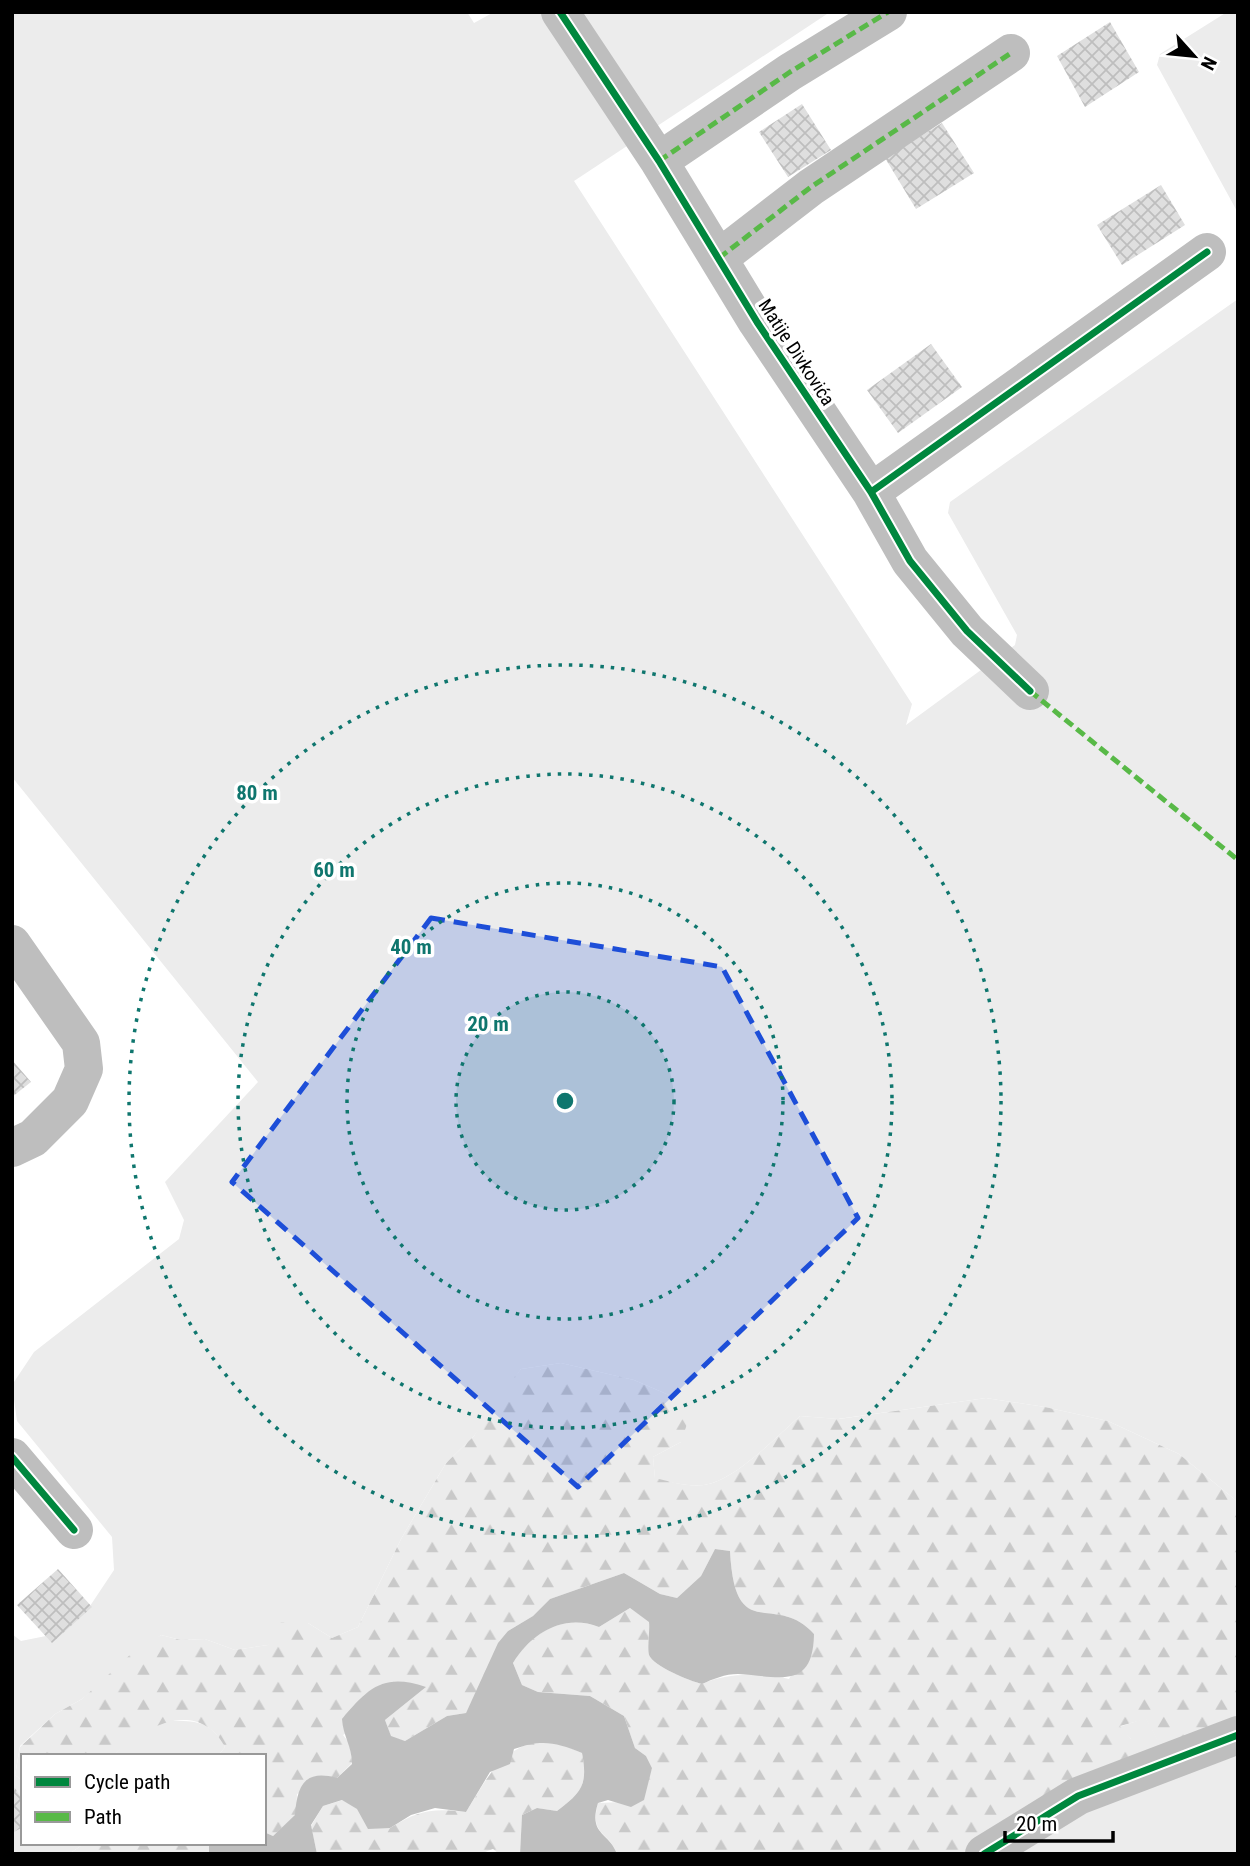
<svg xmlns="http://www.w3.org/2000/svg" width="1250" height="1866" viewBox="0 0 1250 1866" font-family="'Roboto Condensed',sans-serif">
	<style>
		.grass { fill: #ececec }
		.forest { fill: url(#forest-firs) }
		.water { fill: #bfbfbf }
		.building { fill: url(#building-cross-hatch) }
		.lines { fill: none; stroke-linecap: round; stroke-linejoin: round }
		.minor { stroke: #bebebe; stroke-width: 38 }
		.quiet { stroke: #58b947; stroke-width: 5; stroke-dasharray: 10 5; stroke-linecap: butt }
		.cycleway-casing { stroke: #fff; stroke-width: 11 }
		.cycleway { stroke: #00873e; stroke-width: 7 }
		.marked { fill: #1d4ed8; fill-opacity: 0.2; stroke: #1d4ed8; stroke-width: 5; stroke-dasharray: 14 9; stroke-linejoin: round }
		.ring { fill: none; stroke: #0f766e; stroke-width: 3.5; stroke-dasharray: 3.5 7 }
		.labels { text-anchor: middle; stroke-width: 7; stroke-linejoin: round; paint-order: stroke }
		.street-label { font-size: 19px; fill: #000; stroke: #fff }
		.centre { fill: #0f766e; stroke: #fff; stroke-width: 3.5 }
		.ring-label { font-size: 21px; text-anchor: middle; font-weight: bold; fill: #0f766e; stroke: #fff; stroke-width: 7; stroke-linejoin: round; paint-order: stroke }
	</style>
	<defs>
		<pattern id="forest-firs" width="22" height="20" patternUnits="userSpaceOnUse" patternTransform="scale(1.75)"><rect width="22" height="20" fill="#ececec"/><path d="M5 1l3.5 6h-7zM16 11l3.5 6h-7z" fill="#c9c9c9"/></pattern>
		<pattern id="building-cross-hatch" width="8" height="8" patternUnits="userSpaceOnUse" patternTransform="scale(1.75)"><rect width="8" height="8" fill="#dfdfdf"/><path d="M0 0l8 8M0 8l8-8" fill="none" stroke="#bebebe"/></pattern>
	</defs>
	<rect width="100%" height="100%" fill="#fff"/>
	<!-- grass -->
	<path class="grass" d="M 12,12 L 467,12 L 474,23 L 494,12 L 830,12 L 574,181 L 912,704 L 906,725 L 1015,645 L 1017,635 L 948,513 L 950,502 L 1238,299 L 1238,1502 L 1179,1454 L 1108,1421 L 1045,1407 L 986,1398 L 838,1419 L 800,1416 C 777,1436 735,1481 704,1485 C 688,1487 671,1482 655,1479 L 653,1457 L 681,1442 L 669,1395 L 634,1380 L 561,1363 L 521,1369 L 474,1436 L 446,1463 L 401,1539 L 358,1627 L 332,1638 L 308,1623 L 268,1645 L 235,1650 L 205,1639 L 181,1640 L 161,1635 L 82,1699 L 55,1714 L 20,1746 L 15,1775 L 23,1781 L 23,1843 L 85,1843 L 69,1854 L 12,1854 L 12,1634 L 21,1641 L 61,1633 L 90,1606 L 114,1570 L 112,1537 L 17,1421 L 12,1385 L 34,1352 L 179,1239 L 184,1220 L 165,1182 L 258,1082 L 12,777 Z
		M 1227,12 L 1238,12 L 1238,213 L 1157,65 L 1160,54 Z
		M 1146,1718 L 1157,1739 L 1238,1729 L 1238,1854 L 999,1854 L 1131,1739 L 1119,1727 Z
		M 165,1721 C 194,1721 210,1719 225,1747 L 218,1756 L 113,1756 L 132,1737 Z"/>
	<!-- forest -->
	<path class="forest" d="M 561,1363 L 634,1380 L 669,1395 L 689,1418 L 681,1442 L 653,1457 L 655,1478 C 671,1482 688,1487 704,1485 C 735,1481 777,1436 800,1416 L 839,1419 L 986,1398 L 1045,1407 L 1108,1421 L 1179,1454 L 1238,1502 L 1238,1729 L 1178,1752 L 1157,1740 L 1146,1719 L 1120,1726 L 1131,1739 L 1137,1756 L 999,1854 L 617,1854 C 609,1831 589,1836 598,1803 L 621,1802 L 645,1787 L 652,1768 L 646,1756 L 635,1748 L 624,1716 L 590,1696 L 538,1692 L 522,1685 L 513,1663 C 531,1633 563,1613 599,1627 L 630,1608 L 649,1621 C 650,1631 647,1647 649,1655 C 653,1666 690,1681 702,1684 C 727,1672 761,1673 789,1679 L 814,1634 C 774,1590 735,1647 730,1551 L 715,1549 L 701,1576 L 677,1598 L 660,1594 L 624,1573 L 550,1599 L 533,1616 L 508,1631 L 466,1713 L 447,1716 L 405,1741 L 391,1737 L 385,1720 L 426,1687 L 343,1735 L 351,1745 L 352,1763 L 337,1778 L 297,1794 L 296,1815 L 273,1836 L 264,1832 L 264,1756 L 218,1756 L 225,1747 C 198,1697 144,1726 113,1756 L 23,1756 L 23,1781 L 15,1775 L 20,1747 L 55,1714 L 82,1699 L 132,1653 L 161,1635 L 181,1640 L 205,1639 L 235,1650 L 268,1645 L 281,1622 L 308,1623 L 332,1638 L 358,1627 L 401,1539 L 446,1463 L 474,1436 L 495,1401 L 521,1369 Z
		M 535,1741 L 557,1742 L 582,1753 C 588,1785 582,1792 557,1811 L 537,1808 L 522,1815 L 520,1854 L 499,1854 L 493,1849 L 480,1854 L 317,1854 L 311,1826 L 323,1806 L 343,1800 L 390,1828 C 419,1810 432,1808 466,1812 C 487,1779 496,1755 535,1741 Z
		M 85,1843 L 209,1843 L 209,1854 L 69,1854 Z"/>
	<!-- water -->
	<path class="water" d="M 715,1549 L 730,1551 C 735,1647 774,1590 814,1634 C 813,1691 779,1676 738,1674 C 725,1674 713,1679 702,1684 C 690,1681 653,1666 649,1655 C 647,1647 650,1631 649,1622 L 630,1608 L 599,1627 C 564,1613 531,1633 513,1663 L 522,1685 L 538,1692 L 590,1696 L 624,1716 L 635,1748 L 646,1756 L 652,1768 L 644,1800 L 631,1807 L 608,1800 L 598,1803 C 588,1835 609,1832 617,1854 L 520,1854 L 522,1815 L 537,1808 L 557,1811 C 582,1792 588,1785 582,1753 C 556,1742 541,1739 514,1749 L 510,1764 L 490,1772 L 466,1812 L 435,1808 L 411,1815 L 390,1828 L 368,1829 L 357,1809 L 342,1800 L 323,1806 L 311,1825 L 317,1854 L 209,1854 L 209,1843 L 264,1843 L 264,1832 L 273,1836 L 295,1815 C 297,1786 304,1769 337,1778 L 352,1764 C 352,1746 343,1736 342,1719 C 369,1687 384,1673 426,1687 L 385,1720 L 391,1736 L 405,1741 L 447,1716 L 466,1713 L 498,1643 L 508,1631 L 533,1616 L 550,1599 L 624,1573 L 660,1594 L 677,1598 L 701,1576 Z"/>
	<!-- building -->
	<path class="building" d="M 1110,22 L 1139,72 L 1085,107 L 1057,56 Z
		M 802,104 L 831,150 L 788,177 L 759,132 Z
		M 942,123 L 974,173 L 916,209 L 885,158 Z
		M 1161,185 L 1185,225 L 1122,265 L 1097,225 Z
		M 931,344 L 962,387 L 898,433 L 867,390 Z
		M 12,1060 L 31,1082 L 12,1097 Z
		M 58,1569 L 92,1607 L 52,1643 L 17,1605 Z
		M 15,1788 L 23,1801 L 23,1827 L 12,1833 L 12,1790 Z"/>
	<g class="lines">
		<!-- minor -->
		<path class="minor" d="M 560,12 L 659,161 L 757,322 L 871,492 L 910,561 L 967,631 L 1030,691
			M 659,161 L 790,72 L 888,12
			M 719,258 L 811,187 L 1011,53
			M 871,492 L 1207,252
			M 12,944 L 81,1043 L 84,1069 L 70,1101 L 33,1138 L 12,1148
			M 12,1457 L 74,1530
			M 984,1854 L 1078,1796 L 1238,1735"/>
		<!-- quiet -->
		<path class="quiet" d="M 659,161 L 790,72 L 888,12
			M 719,258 L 811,187 L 1011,53
			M 1030,691 L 1238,860"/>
		<defs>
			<path id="cycleway" d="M 560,12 L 659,161 L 757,322 L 871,492 L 910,561 L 967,631 L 1030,691
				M 871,492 L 1207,252
				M 12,1457 L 74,1530
				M 984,1854 L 1078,1796 L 1238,1735"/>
		</defs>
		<!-- cycleway casing -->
		<use href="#cycleway" class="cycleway-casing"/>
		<!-- cycleway -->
		<use href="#cycleway" class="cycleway"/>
	</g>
	<!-- marked area -->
	<path class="marked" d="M 431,918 L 722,967 L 858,1218 L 578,1487 L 232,1182 Z"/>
	<!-- distance rings -->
	<circle cx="565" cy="1101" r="109" fill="#0f766e" fill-opacity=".12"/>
	<g class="ring">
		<circle cx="565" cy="1101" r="109"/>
		<circle cx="565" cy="1101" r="218"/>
		<circle cx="565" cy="1101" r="327"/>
		<circle cx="565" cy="1101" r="436"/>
	</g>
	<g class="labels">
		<!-- street labels -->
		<g class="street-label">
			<text transform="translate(797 352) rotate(57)" y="7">Matije Divkovića</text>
		</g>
	</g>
	<circle cx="565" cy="1101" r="10" class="centre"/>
	<g class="ring-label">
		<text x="257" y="800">80 m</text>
		<text x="334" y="877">60 m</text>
		<text x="411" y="954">40 m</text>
		<text x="488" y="1031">20 m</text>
	</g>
	<!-- border -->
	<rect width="1250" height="1866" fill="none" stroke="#000000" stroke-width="28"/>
	<!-- legend -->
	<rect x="21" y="1754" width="245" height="91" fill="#ffffff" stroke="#999999" stroke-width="2"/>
	<rect x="35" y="1777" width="35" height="10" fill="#00873e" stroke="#999999" stroke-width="2"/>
	<text x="84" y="1789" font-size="21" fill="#000000">Cycle path</text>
	<rect x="35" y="1812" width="35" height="10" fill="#58b947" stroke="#999999" stroke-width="2"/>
	<text x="84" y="1824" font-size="21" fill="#000000">Path</text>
	<!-- north arrow -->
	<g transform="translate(1194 56) rotate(117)" stroke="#ffffff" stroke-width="5" paint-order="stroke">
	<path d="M0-5L12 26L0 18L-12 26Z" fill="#000000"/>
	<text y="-10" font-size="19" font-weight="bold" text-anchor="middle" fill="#000000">N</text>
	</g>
	<!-- scale -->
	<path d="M1005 1831v10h108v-10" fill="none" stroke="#000000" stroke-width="3.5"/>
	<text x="1016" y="1831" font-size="21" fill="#000000" stroke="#ffffff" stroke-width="5" paint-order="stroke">20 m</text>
</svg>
